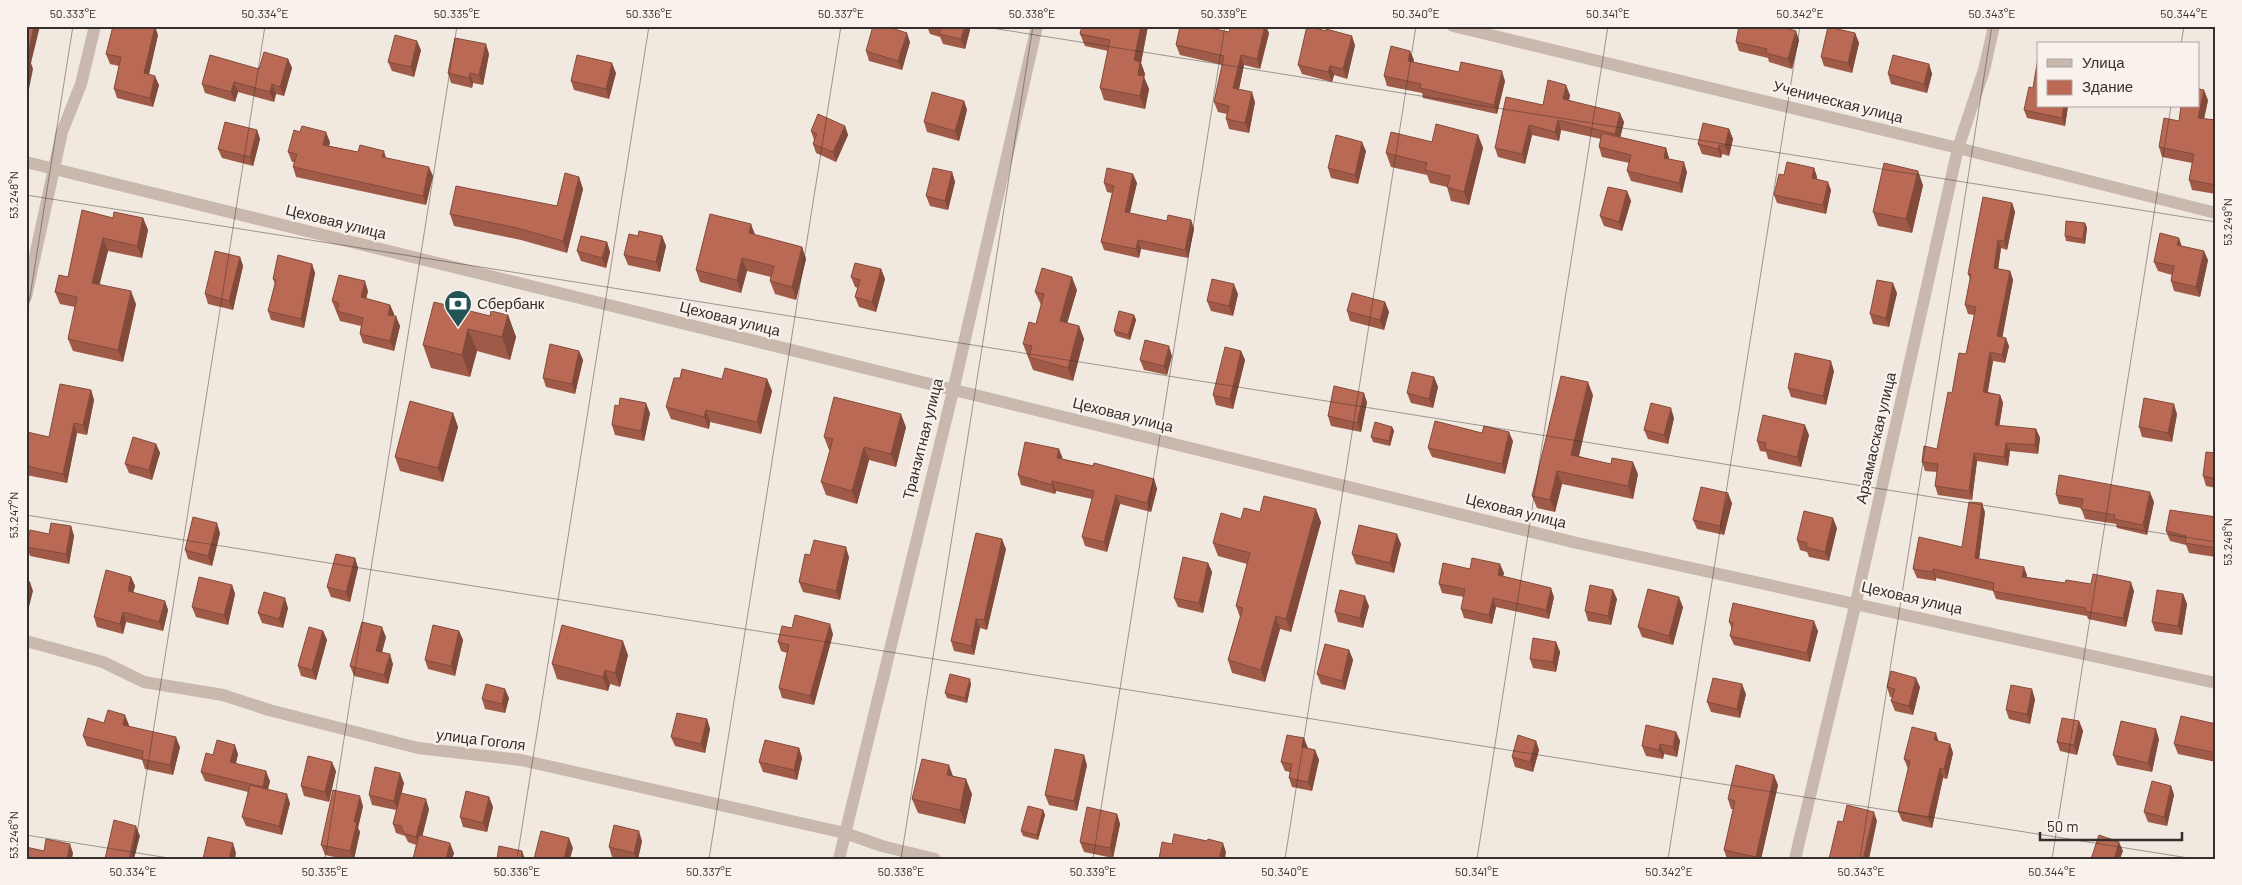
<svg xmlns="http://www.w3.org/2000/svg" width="2242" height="885" viewBox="0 0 2242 885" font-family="Barlow,sans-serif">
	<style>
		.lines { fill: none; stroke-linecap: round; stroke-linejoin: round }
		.minor { stroke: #c8b8ad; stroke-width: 12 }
		.wall { fill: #a05b48 }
		.shaded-wall { fill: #824a3b }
		.building { fill: #ba6a54; stroke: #824a3b }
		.ticks { fill: none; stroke: #372e2b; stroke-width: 1; stroke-opacity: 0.45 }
		.labels { text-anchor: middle; stroke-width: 4.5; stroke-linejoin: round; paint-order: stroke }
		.street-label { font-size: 15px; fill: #372e2b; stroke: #f9f2ec }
		.poi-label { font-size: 15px; fill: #372e2b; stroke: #f9f2ec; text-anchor: start }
		.neatline { fill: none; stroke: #372e2b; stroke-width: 2 }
		.ticks-label { font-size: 12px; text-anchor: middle; fill: #372e2b }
	</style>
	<rect width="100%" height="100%" fill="#f1e8e0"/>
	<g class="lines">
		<!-- minor -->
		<path class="minor" d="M 1453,26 L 1958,148 L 2216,213
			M 26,162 L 1577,543 L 2216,683
			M 26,297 L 62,132 L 81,84 L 95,26
			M 26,641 L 103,662 L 144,682 L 223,695 L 269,710 L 418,748 L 521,760 L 845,833 L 882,846 L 935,859
			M 839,859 L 953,391 L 1037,26
			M 1795,859 L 1856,602 L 1958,148 L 1984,70 L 1994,26"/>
	</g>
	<!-- wall -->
	<path class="wall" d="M 927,26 L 971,26 L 965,49 L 943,44 L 940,37 L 930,34 Z
		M 1082,26 L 1148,26 L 1141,63 L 1145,74 L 1144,77 L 1149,89 L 1145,109 L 1104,100 L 1100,88 L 1108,51 L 1085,46 L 1080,34 Z
		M 1326,31 L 1355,45 L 1347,79 L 1334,75 L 1332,82 L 1302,74 L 1298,65 Z
		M 1229,32 L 1269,33 L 1260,69 L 1244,65 L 1239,89 L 1255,102 L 1249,133 L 1229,129 L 1226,119 L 1227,114 L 1218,112 L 1214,102 L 1223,65 L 1180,55 L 1176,45 Z
		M 1855,33 L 1859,43 L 1852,73 L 1824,66 L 1821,57 Z
		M 158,35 L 149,74 L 159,85 L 153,107 L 117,98 L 114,89 L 119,66 L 110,64 L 106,54 Z
		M 1799,40 L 1792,69 L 1769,62 L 1768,58 L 1739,51 L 1736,42 Z
		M 910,42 L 902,70 L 869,61 L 866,51 Z
		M 421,50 L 414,77 L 392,71 L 388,62 Z
		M 489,54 L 483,85 L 473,83 L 472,88 L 451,83 L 448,73 Z
		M 288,59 L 292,68 L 284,96 L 276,94 L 274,102 L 238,92 L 235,102 L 205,93 L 202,84 L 259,69 Z
		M 1414,60 L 1414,62 L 1459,72 L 1505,81 L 1497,114 L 1423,98 L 1422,93 L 1387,86 L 1384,76 Z
		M 1929,64 L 1932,74 L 1927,93 L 1891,84 L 1888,74 Z
		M 616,73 L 609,99 L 574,90 L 571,81 Z
		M 1570,95 L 1569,100 L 1624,122 L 1620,137 L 1666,148 L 1669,159 L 1687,172 L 1682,193 L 1631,181 L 1627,171 L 1629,163 L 1602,157 L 1599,147 L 1601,139 L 1561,130 L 1559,141 L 1532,135 L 1525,164 L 1498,157 L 1495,148 L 1543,105 Z
		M 2208,100 L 2204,119 L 2216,120 L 2216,194 L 2192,190 L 2189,180 L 2192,163 L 2162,157 L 2159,147 L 2179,121 Z
		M 964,101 L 967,110 L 959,141 L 927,132 L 924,122 Z
		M 2038,106 L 2068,106 L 2065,126 L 2027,118 L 2024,110 Z
		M 845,126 L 848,135 L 836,162 L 816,153 L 813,144 L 814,140 L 811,131 Z
		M 1729,129 L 1733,139 L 1729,156 L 1722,154 L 1721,158 L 1702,154 L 1698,144 Z
		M 257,130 L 260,139 L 253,166 L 222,158 L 218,149 Z
		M 300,132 L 330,142 L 329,146 L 386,158 L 433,176 L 426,205 L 296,177 L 293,167 L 294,162 L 292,162 L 288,152 Z
		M 1478,135 L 1483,148 L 1469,205 L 1451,201 L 1447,187 L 1430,183 L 1427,175 L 1391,167 L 1386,153 L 1432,142 Z
		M 1366,151 L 1358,184 L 1331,178 L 1328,168 Z
		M 1814,168 L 1817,177 L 1817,179 L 1831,190 L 1826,214 L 1777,203 L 1774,195 L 1784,175 Z
		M 952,172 L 955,182 L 948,210 L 930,206 L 926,196 Z
		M 579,177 L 583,189 L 567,253 L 521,240 L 454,226 L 450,214 L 557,206 Z
		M 1104,183 L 1137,183 L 1130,213 L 1167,221 L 1191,220 L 1194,229 L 1188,258 L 1141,249 L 1139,258 L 1104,250 L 1101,242 L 1112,193 L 1107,192 Z
		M 1923,185 L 1912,233 L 1878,226 L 1873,212 Z
		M 1627,191 L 1631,201 L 1622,231 L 1604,226 L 1600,216 Z
		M 2012,203 L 2015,212 L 2007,250 L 2001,248 L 1998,269 L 2010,271 L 2013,280 L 2002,337 L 2009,346 L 2005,363 L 1993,361 L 1988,392 L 2000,395 L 2003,403 L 1999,426 L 2036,429 L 2040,438 L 2038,454 L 2010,451 L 2008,466 L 1977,461 L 1972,500 L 1938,495 L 1935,486 L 1937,472 L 1925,471 L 1922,462 L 1937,449 L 1952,393 L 1966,354 L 1974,315 L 1968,314 L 1965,305 L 1970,279 L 1968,274 Z
		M 113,218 L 143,218 L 148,230 L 142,258 L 108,251 L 99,284 L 136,304 L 123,362 L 73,351 L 68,339 L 75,307 L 60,304 L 55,292 L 68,277 Z
		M 2085,223 L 2087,228 L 2085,244 L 2066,241 L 2065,236 Z
		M 755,235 L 802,247 L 806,259 L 796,300 L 775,294 L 770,281 L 771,277 L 747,271 L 741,293 L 700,282 L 696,270 Z
		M 638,236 L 662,236 L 666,246 L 660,272 L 628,265 L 624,255 Z
		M 607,242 L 610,252 L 606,268 L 581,261 L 577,251 Z
		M 2182,246 L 2208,260 L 2200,297 L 2174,291 L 2171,281 L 2172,275 L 2158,271 L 2154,262 Z
		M 240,257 L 243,266 L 233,310 L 208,304 L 205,294 Z
		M 312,264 L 315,273 L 304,328 L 271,320 L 268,311 L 275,284 L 273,279 Z
		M 881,269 L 885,279 L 876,312 L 859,307 L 855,297 L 858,288 L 855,287 L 851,277 Z
		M 1077,290 L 1067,323 L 1079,326 L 1084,339 L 1073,381 L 1033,370 L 1023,344 L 1036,324 L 1041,305 L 1035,292 Z
		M 368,291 L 366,299 L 390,305 L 394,314 L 394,316 L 400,326 L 394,351 L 363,343 L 360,334 L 361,326 L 340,321 L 332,301 Z
		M 1897,293 L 1889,327 L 1873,324 L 1870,314 Z
		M 1238,294 L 1233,316 L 1211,311 L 1207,301 Z
		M 1385,302 L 1389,312 L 1384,330 L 1350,321 L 1347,311 Z
		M 508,315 L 516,337 L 510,360 L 477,351 L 470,377 L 431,368 L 423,345 L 490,316 Z
		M 1134,315 L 1136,320 L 1130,340 L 1116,336 L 1114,331 Z
		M 579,351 L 583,360 L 575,394 L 546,387 L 543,378 Z
		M 1241,351 L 1245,360 L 1233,409 L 1216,405 L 1213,395 Z
		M 1172,356 L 1167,375 L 1144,370 L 1140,360 Z
		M 1834,371 L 1826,405 L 1791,397 L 1788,388 Z
		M 1434,377 L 1438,387 L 1433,408 L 1411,403 L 1407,393 Z
		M 722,379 L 767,379 L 772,391 L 761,434 L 710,422 L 709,429 L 671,419 L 666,407 Z
		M 91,390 L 94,400 L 87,435 L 77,433 L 67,483 L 26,475 L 26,438 L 49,437 Z
		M 1593,395 L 1579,456 L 1638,474 L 1633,499 L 1562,484 L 1555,512 L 1537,508 L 1532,496 Z
		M 1367,402 L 1361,432 L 1331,426 L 1328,416 Z
		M 619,406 L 650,413 L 644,441 L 615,435 L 612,425 Z
		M 453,413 L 458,427 L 443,482 L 400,471 L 395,457 Z
		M 2177,414 L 2172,442 L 2142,437 L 2139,427 Z
		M 1674,418 L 1668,444 L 1648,439 L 1644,430 Z
		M 906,427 L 896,467 L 869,460 L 857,504 L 826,495 L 821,482 L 830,450 L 829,450 L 824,437 Z
		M 1392,427 L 1394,431 L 1390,446 L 1373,442 L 1371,437 Z
		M 1809,435 L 1801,467 L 1768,459 L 1766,452 L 1760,451 L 1757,441 Z
		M 1513,441 L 1505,474 L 1432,457 L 1428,448 Z
		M 156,444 L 160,453 L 152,480 L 129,473 L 125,464 Z
		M 2216,453 L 2216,488 L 2206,486 L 2203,476 Z
		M 1063,459 L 1154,479 L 1157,489 L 1151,512 L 1120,504 L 1107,552 L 1085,546 L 1082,537 L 1092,499 L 1056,491 L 1055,494 L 1021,485 L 1018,475 Z
		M 2056,495 L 2154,502 L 2147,535 L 2117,528 L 2116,524 L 2085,519 L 2081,508 L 2059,504 Z
		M 1732,503 L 1724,535 L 1697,529 L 1693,520 Z
		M 1260,512 L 1321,522 L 1291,632 L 1280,629 L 1265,682 L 1232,673 L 1228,660 L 1240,617 L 1236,606 L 1247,564 L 1218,556 L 1213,543 L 1241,519 Z
		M 1985,512 L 1979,559 L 2027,575 L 2027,577 L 2065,583 L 2134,591 L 2126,627 L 2088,619 L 2087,616 L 1996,599 L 1993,591 L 1936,578 L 1936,581 L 1917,578 L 1913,569 L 1962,547 Z
		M 2216,517 L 2216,557 L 2189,553 L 2186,545 L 2170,541 L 2166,531 Z
		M 71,526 L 74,536 L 69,564 L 30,556 L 27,547 L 49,534 Z
		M 1837,528 L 1829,561 L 1809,557 L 1807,552 L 1800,550 L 1797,540 Z
		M 220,533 L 212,566 L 188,559 L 185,550 Z
		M 1401,544 L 1394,573 L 1356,564 L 1352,554 Z
		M 1006,549 L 987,630 L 980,628 L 974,655 L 954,651 L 951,641 Z
		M 810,555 L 849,557 L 840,600 L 803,592 L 799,582 Z
		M 355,558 L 358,568 L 350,602 L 331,597 L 327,587 Z
		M 1208,563 L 1212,572 L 1203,613 L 1178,607 L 1174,598 Z
		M 1470,569 L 1504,573 L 1503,576 L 1554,597 L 1549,619 L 1496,607 L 1492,624 L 1464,618 L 1461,609 L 1464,597 L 1442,593 L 1439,584 Z
		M 131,577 L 135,586 L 133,593 L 165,601 L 168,610 L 163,631 L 126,622 L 123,634 L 97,627 L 94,617 Z
		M 232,585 L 235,594 L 228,625 L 196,617 L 192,607 Z
		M 2183,594 L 2187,604 L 2182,635 L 2155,631 L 2152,622 Z
		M 1617,599 L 1611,625 L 1588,621 L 1585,611 Z
		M 1369,606 L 1363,628 L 1338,622 L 1335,612 Z
		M 1683,607 L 1673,645 L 1642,637 L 1638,627 Z
		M 288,608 L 283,628 L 262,623 L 258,613 Z
		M 1729,622 L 1818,631 L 1810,662 L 1734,645 L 1730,636 L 1732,629 Z
		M 323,631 L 327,640 L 316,680 L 301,676 L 298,666 Z
		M 459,631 L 463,640 L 455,676 L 428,669 L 425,660 Z
		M 833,634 L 814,705 L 782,698 L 779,688 L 787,653 L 781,651 L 778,642 Z
		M 386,637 L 382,652 L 393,664 L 388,684 L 354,676 L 350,666 Z
		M 1556,642 L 1560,652 L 1556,672 L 1533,668 L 1530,659 Z
		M 1349,650 L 1353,660 L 1345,690 L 1321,684 L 1317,674 Z
		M 628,655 L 620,687 L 610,684 L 608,691 L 557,679 L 552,664 Z
		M 971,684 L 967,703 L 947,698 L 945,693 Z
		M 1887,687 L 1920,687 L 1913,715 L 1895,711 L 1891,701 L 1892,697 L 1890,697 Z
		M 1746,694 L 1740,718 L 1711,712 L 1707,702 Z
		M 509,698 L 505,713 L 485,709 L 482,699 Z
		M 2035,699 L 2030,724 L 2009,719 L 2006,710 Z
		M 707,719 L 710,729 L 705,753 L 675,746 L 671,737 Z
		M 2079,721 L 2083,731 L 2077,755 L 2060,751 L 2057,742 Z
		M 104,723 L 129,725 L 129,726 L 180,747 L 173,775 L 145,769 L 142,760 L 87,746 L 83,736 Z
		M 2216,724 L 2216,762 L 2178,754 L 2174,744 Z
		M 1676,732 L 1680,741 L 1677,757 L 1664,754 L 1663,759 L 1646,756 L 1642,746 Z
		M 2159,739 L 2152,772 L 2117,765 L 2113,755 Z
		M 1536,741 L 1539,750 L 1533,772 L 1515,767 L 1512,757 Z
		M 1939,741 L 1950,744 L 1953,753 L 1947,779 L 1943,778 L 1932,828 L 1902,821 L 1898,811 L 1908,769 L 1904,759 Z
		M 799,748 L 802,758 L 797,780 L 763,772 L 759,762 Z
		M 1308,748 L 1315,750 L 1319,760 L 1312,791 L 1292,787 L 1289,778 L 1290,772 L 1285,771 L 1281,762 Z
		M 238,754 L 236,763 L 270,781 L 268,789 L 290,803 L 282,835 L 246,826 L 242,817 L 248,792 L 205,781 L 201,772 L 213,755 Z
		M 1087,765 L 1077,811 L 1049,805 L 1045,795 Z
		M 336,771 L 329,802 L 304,796 L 301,786 Z
		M 953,776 L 972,794 L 965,824 L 918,813 L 912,799 Z
		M 404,783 L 401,793 L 429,809 L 422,836 L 454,853 L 452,859 L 413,859 L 416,845 L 408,842 L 405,836 L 396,833 L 393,824 L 396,810 L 372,805 L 369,795 Z
		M 1778,785 L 1761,859 L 1727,859 L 1724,850 L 1733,809 L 1731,809 L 1728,799 Z
		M 2171,786 L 2174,795 L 2167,826 L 2148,822 L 2144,812 Z
		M 489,797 L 493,807 L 487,832 L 463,827 L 460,817 Z
		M 363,806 L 358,828 L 360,832 L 354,859 L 344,859 L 325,855 L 321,845 Z
		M 1043,810 L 1045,815 L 1038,840 L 1023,836 L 1021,831 Z
		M 1117,814 L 1120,824 L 1113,858 L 1084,852 L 1080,842 Z
		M 642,841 L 638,859 L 620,859 L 612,857 L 609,847 Z"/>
	<!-- shaded-wall -->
	<path class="shaded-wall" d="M 34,26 L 40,26 L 31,63 L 33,69 L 26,104 L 27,58 Z
		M 155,26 L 158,35 L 147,83 L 144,73 Z
		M 965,26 L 971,26 L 965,49 L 961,39 Z
		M 1141,26 L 1148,26 L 1141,63 L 1145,74 L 1144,77 L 1149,89 L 1145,109 L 1140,96 L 1138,75 L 1134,60 Z
		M 1265,26 L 1266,26 L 1269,33 L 1260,69 L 1257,59 Z
		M 1796,31 L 1799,40 L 1792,69 L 1788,59 Z
		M 907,33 L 910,42 L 902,70 L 898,61 Z
		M 1855,33 L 1859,43 L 1852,73 L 1848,63 Z
		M 1352,36 L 1355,45 L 1347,79 L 1343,69 Z
		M 417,41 L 421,50 L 414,77 L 411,67 Z
		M 486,44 L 489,54 L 483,85 L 479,75 Z
		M 1410,51 L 1414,60 L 1412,70 L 1408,61 Z
		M 1241,55 L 1244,65 L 1237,98 L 1233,88 Z
		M 288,59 L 292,68 L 284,96 L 280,87 Z
		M 612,63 L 616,73 L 609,99 L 606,89 Z
		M 1929,64 L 1932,74 L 1927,93 L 1924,84 Z
		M 1330,66 L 1334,75 L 1332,82 L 1328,72 Z
		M 1502,71 L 1505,81 L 1497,114 L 1494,105 Z
		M 470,73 L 473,83 L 472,88 L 469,78 Z
		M 155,76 L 159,85 L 153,107 L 150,98 Z
		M 234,82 L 238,92 L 235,102 L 231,92 Z
		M 272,84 L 276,94 L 274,102 L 270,92 Z
		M 1566,85 L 1570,95 L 1567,109 L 1563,99 Z
		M 2204,90 L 2208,100 L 2202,128 L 2198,118 Z
		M 1252,92 L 1255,102 L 1249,133 L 1245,123 Z
		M 964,101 L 967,110 L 959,141 L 955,131 Z
		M 2064,106 L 2068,106 L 2065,126 L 2062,118 Z
		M 1620,113 L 1624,122 L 1619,143 L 1615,134 Z
		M 1558,120 L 1561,130 L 1559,141 L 1555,132 Z
		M 1529,125 L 1532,135 L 1525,164 L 1522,154 Z
		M 845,126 L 848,135 L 836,162 L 833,152 Z
		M 1729,129 L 1733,139 L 1729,156 L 1725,146 Z
		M 257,130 L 260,139 L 253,166 L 250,157 Z
		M 326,132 L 330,142 L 327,154 L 323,145 Z
		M 1478,135 L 1483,148 L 1469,205 L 1464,192 Z
		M 1362,142 L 1366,151 L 1358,184 L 1355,175 Z
		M 1719,145 L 1722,154 L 1721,158 L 1718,149 Z
		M 1666,148 L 1669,158 L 1667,167 L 1664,158 Z
		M 384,151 L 387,161 L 382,157 Z
		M 1684,162 L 1687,172 L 1682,193 L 1679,183 Z
		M 429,167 L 433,176 L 426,205 L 423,196 Z
		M 1814,168 L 1817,177 L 1815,187 L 1812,178 Z
		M 1918,171 L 1923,185 L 1912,233 L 1906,219 Z
		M 952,172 L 955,182 L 948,210 L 945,201 Z
		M 1133,174 L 1137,183 L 1128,220 L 1125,212 Z
		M 579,177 L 583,189 L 567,253 L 563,241 Z
		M 1828,182 L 1831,190 L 1826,214 L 1823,205 Z
		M 1627,191 L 1631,201 L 1622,231 L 1619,222 Z
		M 2012,203 L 2015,212 L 2007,250 L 2004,241 Z
		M 143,218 L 148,230 L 142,258 L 137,246 Z
		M 1191,220 L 1194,229 L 1188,258 L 1185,250 Z
		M 2085,223 L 2087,228 L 2085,244 L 2083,239 Z
		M 751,224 L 756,237 L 749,233 Z
		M 662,236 L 666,246 L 660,272 L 656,262 Z
		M 103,238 L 108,251 L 97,295 L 92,283 Z
		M 2179,238 L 2182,247 L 2177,245 Z
		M 1138,240 L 1141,249 L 1139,258 L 1136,249 Z
		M 1998,240 L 2001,248 L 1997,277 L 1994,268 Z
		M 607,242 L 610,252 L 606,268 L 602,258 Z
		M 802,247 L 806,259 L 796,300 L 792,287 Z
		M 2204,251 L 2208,260 L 2200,297 L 2196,287 Z
		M 240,257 L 243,266 L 233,310 L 229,301 Z
		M 742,258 L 747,271 L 741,293 L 737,280 Z
		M 312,264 L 315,273 L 304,328 L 301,319 Z
		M 881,269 L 885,279 L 876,312 L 872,302 Z
		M 2010,271 L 2013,280 L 2001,345 L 1997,336 Z
		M 1072,277 L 1077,290 L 1064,334 L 1060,321 Z
		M 365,281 L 368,291 L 364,307 L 361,297 Z
		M 1893,283 L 1897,293 L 1889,327 L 1886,318 Z
		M 1234,284 L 1238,294 L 1233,316 L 1229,306 Z
		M 131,291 L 136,304 L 123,362 L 118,350 Z
		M 1385,302 L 1389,312 L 1384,330 L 1380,320 Z
		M 390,305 L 394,314 L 392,324 L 388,315 Z
		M 508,315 L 516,337 L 510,360 L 502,337 Z
		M 1134,315 L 1136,320 L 1130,340 L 1128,335 Z
		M 396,316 L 400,326 L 394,351 L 390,341 Z
		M 1079,326 L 1084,339 L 1073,381 L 1068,368 Z
		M 468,329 L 477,351 L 470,377 L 462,355 Z
		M 2006,338 L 2009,346 L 2005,363 L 2002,355 Z
		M 1169,346 L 1172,356 L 1167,375 L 1164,366 Z
		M 579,351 L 583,360 L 575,394 L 572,384 Z
		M 1241,351 L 1245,360 L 1233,409 L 1230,399 Z
		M 1990,352 L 1993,361 L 1986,400 L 1983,392 Z
		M 1831,361 L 1834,371 L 1826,405 L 1823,396 Z
		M 1434,377 L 1438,387 L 1433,408 L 1429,399 Z
		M 767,379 L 772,391 L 761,434 L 757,422 Z
		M 1588,382 L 1593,395 L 1576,468 L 1571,455 Z
		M 91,390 L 94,400 L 87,435 L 83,425 Z
		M 1364,393 L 1367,402 L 1361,432 L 1357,423 Z
		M 2000,395 L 2003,403 L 1998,434 L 1995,425 Z
		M 646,403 L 650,413 L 644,441 L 641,431 Z
		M 2174,404 L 2177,414 L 2172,442 L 2168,433 Z
		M 1671,408 L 1674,418 L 1668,444 L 1664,435 Z
		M 706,410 L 710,422 L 709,429 L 704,417 Z
		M 453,413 L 458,427 L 443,482 L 438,468 Z
		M 901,414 L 906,427 L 896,467 L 891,454 Z
		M 74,423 L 77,433 L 67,483 L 63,474 Z
		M 1805,425 L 1809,435 L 1801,467 L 1797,457 Z
		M 1392,427 L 1394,431 L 1390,446 L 1389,441 Z
		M 2036,429 L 2040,438 L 2038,454 L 2035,445 Z
		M 1509,432 L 1513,441 L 1505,474 L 1502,464 Z
		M 2006,443 L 2010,451 L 2008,466 L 2004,457 Z
		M 156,444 L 160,453 L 152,480 L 149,470 Z
		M 864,447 L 869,460 L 857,504 L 852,491 Z
		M 1059,449 L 1063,459 L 1057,458 Z
		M 1974,453 L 1977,461 L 1972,500 L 1969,491 Z
		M 1633,462 L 1638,474 L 1633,499 L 1628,486 Z
		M 1557,471 L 1562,484 L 1555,512 L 1550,500 Z
		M 1154,479 L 1157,489 L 1151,512 L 1147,503 Z
		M 1052,481 L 1056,491 L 1055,494 L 1052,485 Z
		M 2150,492 L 2154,502 L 2147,535 L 2143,525 Z
		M 1728,493 L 1732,503 L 1724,535 L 1720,526 Z
		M 1116,495 L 1120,504 L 1107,552 L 1104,542 Z
		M 1982,503 L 1985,512 L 1978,567 L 1975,558 Z
		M 1316,509 L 1321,522 L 1291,632 L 1286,619 Z
		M 1833,518 L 1837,528 L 1829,561 L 1825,552 Z
		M 217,523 L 220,533 L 212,566 L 208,556 Z
		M 71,526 L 74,536 L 69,564 L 66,554 Z
		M 1397,534 L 1401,544 L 1394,573 L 1390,563 Z
		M 1002,539 L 1006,549 L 987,630 L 984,620 Z
		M 846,547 L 849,557 L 840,600 L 836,591 Z
		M 355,558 L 358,568 L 350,602 L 346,592 Z
		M 1208,563 L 1212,572 L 1203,613 L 1199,603 Z
		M 1500,564 L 1504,573 L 1501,584 L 1498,575 Z
		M 2024,567 L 2027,575 L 2025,585 L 2022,577 Z
		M 1933,569 L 1936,578 L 1936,581 L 1933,572 Z
		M 131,577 L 135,586 L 131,601 L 128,591 Z
		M 30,582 L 33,591 L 28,611 L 26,607 L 26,595 Z
		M 2131,582 L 2134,591 L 2126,627 L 2123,618 Z
		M 232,585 L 235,594 L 228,625 L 224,615 Z
		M 1551,588 L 1554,597 L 1549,619 L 1546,610 Z
		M 1613,590 L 1617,599 L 1611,625 L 1608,616 Z
		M 2183,594 L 2187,604 L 2182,635 L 2178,626 Z
		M 1365,596 L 1369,606 L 1363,628 L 1360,618 Z
		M 1679,597 L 1683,607 L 1673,645 L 1669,636 Z
		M 285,598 L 288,608 L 283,628 L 279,619 Z
		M 1493,598 L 1496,607 L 1492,624 L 1489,615 Z
		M 165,601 L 168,610 L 163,631 L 159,622 Z
		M 123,612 L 126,622 L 123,634 L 120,624 Z
		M 1276,616 L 1280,629 L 1265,682 L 1261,670 Z
		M 976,619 L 980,628 L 974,655 L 971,646 Z
		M 1814,621 L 1818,631 L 1810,662 L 1807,653 Z
		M 830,624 L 833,634 L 814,705 L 810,696 Z
		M 382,627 L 386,637 L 380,660 L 376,651 Z
		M 323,631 L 327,640 L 316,680 L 312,670 Z
		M 459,631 L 463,640 L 455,676 L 451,666 Z
		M 623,641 L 628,655 L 620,687 L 615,673 Z
		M 1556,642 L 1560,652 L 1556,672 L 1553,662 Z
		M 1349,650 L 1353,660 L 1345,690 L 1342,681 Z
		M 390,654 L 393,664 L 388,684 L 384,675 Z
		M 605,670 L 610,684 L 608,691 L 603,677 Z
		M 1916,678 L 1920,687 L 1913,715 L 1909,706 Z
		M 970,679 L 971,684 L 967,703 L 965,698 Z
		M 1742,684 L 1746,694 L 1740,718 L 1737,709 Z
		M 505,689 L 509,698 L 505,713 L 502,704 Z
		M 2032,689 L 2035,699 L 2030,724 L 2027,714 Z
		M 125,715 L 129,725 L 126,734 L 123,725 Z
		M 707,719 L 710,729 L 705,753 L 701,744 Z
		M 2079,721 L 2083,731 L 2077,755 L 2074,745 Z
		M 2156,729 L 2159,739 L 2152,772 L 2148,763 Z
		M 1676,732 L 1680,741 L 1677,757 L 1673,747 Z
		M 1936,733 L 1939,743 L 1934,740 Z
		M 176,737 L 180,747 L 173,775 L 170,765 Z
		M 1304,738 L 1308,748 L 1306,757 L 1302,747 Z
		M 1536,741 L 1539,750 L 1533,772 L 1530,762 Z
		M 1660,744 L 1664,754 L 1663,759 L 1659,750 Z
		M 1950,744 L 1953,753 L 1947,779 L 1944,769 Z
		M 235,745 L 238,754 L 234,771 L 230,762 Z
		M 799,748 L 802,758 L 797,780 L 794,770 Z
		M 1315,750 L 1319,760 L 1312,791 L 1308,782 Z
		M 1084,755 L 1087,765 L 1077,811 L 1074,801 Z
		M 332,762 L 336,771 L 329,802 L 325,792 Z
		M 949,765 L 954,779 L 947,775 Z
		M 1940,768 L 1943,778 L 1932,828 L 1928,818 Z
		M 266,771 L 270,781 L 266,797 L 263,787 Z
		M 400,773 L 404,783 L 398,810 L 394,801 Z
		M 1774,775 L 1778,785 L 1761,859 L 1756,859 L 1756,857 Z
		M 966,779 L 972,794 L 965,824 L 960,810 Z
		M 2171,786 L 2174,795 L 2167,826 L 2164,817 Z
		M 287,794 L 290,803 L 282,835 L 279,826 Z
		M 360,796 L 363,806 L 358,828 L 360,832 L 354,859 L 353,859 L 350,851 L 354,822 Z
		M 489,797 L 493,807 L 487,832 L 483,823 Z
		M 426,799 L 429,809 L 420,846 L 416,837 Z
		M 1043,810 L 1045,815 L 1038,840 L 1037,835 Z
		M 1874,812 L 1877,821 L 1869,859 L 1863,859 Z
		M 1117,814 L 1120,824 L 1113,858 L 1110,848 Z
		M 136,826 L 140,836 L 134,859 L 129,859 Z
		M 639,831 L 642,841 L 638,859 L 636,859 L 634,853 Z
		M 569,838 L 573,848 L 570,859 L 564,859 Z
		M 2119,842 L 2123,851 L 2120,859 L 2114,859 Z
		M 233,843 L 236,853 L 235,859 L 229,859 Z
		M 450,843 L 454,853 L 452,859 L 446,859 Z
		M 1223,843 L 1226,852 L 1225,859 L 1219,859 Z
		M 70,844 L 73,853 L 72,859 L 67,859 Z
		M 522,851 L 525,859 L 521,859 Z"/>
	<!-- building -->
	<path class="building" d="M 26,26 L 34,26 L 27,58 L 30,59 L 26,76 Z
		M 113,26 L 155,26 L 144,73 L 155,76 L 150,98 L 114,89 L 121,57 L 106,54 Z
		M 873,26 L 885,26 L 907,33 L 898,61 L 866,51 Z
		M 934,26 L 965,26 L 961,39 L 939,34 L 941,28 Z
		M 1082,26 L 1141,26 L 1134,60 L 1140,62 L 1138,75 L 1144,76 L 1140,96 L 1100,88 L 1110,40 L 1080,34 Z
		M 1180,26 L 1201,26 L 1229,32 L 1231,26 L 1265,26 L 1257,59 L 1241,55 L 1233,88 L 1252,92 L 1245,123 L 1226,119 L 1229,106 L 1214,102 L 1224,56 L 1176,45 Z
		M 1307,26 L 1326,31 L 1326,29 L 1352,36 L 1343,69 L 1330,66 L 1328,72 L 1298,65 Z
		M 1739,26 L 1779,26 L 1796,31 L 1788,59 L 1766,53 L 1767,49 L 1736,42 Z
		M 1828,27 L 1855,33 L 1848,63 L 1821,57 Z
		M 395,35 L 417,41 L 411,67 L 388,62 Z
		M 455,38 L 486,44 L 479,75 L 470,73 L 469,78 L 448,73 Z
		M 1391,46 L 1410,51 L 1408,61 L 1459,72 L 1461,62 L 1502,71 L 1494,105 L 1420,88 L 1421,84 L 1384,76 Z
		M 264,52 L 288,59 L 280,87 L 272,84 L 270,92 L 234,82 L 231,92 L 202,84 L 210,55 L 259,69 Z
		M 577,55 L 612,63 L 606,89 L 571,81 Z
		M 1893,55 L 1929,64 L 1924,84 L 1888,74 Z
		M 2038,58 L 2038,106 L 2064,106 L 2062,118 L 2024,110 L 2029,87 L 2033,88 Z
		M 1548,80 L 1566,85 L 1563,99 L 1620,113 L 1615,134 L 1558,120 L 1555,132 L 1529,125 L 1522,154 L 1495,148 L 1506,97 L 1543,105 Z
		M 2198,89 L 2204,90 L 2198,118 L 2216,120 L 2216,185 L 2189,180 L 2194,154 L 2159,147 L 2164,118 L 2179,121 L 2181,106 L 2198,106 Z
		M 932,92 L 964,101 L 955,131 L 924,122 Z
		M 818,114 L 845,126 L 833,152 L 813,144 L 817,134 L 811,131 Z
		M 225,122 L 257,130 L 250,157 L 218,149 Z
		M 1703,123 L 1729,129 L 1725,146 L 1719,145 L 1718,149 L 1698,144 Z
		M 1436,124 L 1478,135 L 1464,192 L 1447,187 L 1450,176 L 1425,170 L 1427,163 L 1386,153 L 1391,132 L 1432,142 Z
		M 302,126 L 326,132 L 323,145 L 358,152 L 360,145 L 384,151 L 382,157 L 429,167 L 423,196 L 293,167 L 297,154 L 288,152 L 294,130 L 300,132 Z
		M 1602,133 L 1666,148 L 1664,158 L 1684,162 L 1679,183 L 1627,171 L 1631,155 L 1599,147 Z
		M 1336,135 L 1362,142 L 1355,175 L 1328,168 Z
		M 1787,162 L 1814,168 L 1812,178 L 1828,182 L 1823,205 L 1774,195 L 1779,174 L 1784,175 Z
		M 1884,163 L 1918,171 L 1906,219 L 1873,212 Z
		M 933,168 L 952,172 L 945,201 L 926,196 Z
		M 1107,168 L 1133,174 L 1125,212 L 1167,221 L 1168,215 L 1191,220 L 1185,250 L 1138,240 L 1136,249 L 1101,242 L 1114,186 L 1104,183 Z
		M 565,173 L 579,177 L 563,241 L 517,228 L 450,214 L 456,186 L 557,206 Z
		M 1608,187 L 1627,191 L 1619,222 L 1600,216 Z
		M 1983,197 L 2012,203 L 2004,241 L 1998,240 L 1994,268 L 2010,271 L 1997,336 L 2006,338 L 2002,355 L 1990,352 L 1983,392 L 2000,395 L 1995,425 L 2036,429 L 2035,445 L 2006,443 L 2004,457 L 1974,453 L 1969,491 L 1935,486 L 1938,464 L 1922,462 L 1924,446 L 1937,449 L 1948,392 L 1952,393 L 1959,353 L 1966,354 L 1976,307 L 1965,305 L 1971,274 L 1968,274 Z
		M 82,210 L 113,218 L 114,212 L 143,218 L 137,246 L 103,238 L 92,283 L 131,291 L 118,350 L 68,339 L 77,297 L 55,292 L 59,275 L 68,277 Z
		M 710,214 L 751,224 L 749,233 L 802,247 L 792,287 L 770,281 L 774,266 L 742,258 L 737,280 L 696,270 Z
		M 2066,221 L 2085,223 L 2083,239 L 2065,236 Z
		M 639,231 L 662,236 L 656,262 L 624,255 L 629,234 L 638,236 Z
		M 2160,233 L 2179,238 L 2177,245 L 2204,251 L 2196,287 L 2171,281 L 2174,266 L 2154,262 Z
		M 581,236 L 607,242 L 602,258 L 577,251 Z
		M 215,251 L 240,257 L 229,301 L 205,294 Z
		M 278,255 L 312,264 L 301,319 L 268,311 L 276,280 L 273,279 Z
		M 855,263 L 881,269 L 872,302 L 855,297 L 860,280 L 851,277 Z
		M 1042,268 L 1072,277 L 1060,321 L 1079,326 L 1068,368 L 1029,357 L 1032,346 L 1023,344 L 1029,322 L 1036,324 L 1044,294 L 1035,292 Z
		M 339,275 L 365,281 L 361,297 L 390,305 L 388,315 L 396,316 L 390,341 L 360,334 L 363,318 L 337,311 L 339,303 L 332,301 Z
		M 1212,279 L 1234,284 L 1229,306 L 1207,301 Z
		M 1877,280 L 1893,283 L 1886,318 L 1870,314 Z
		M 1352,293 L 1385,302 L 1380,320 L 1347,311 Z
		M 434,302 L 490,316 L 491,311 L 508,315 L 502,337 L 468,329 L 462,355 L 423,345 Z
		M 1119,311 L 1134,315 L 1128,335 L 1114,331 Z
		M 1145,340 L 1169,346 L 1164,366 L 1140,360 Z
		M 550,344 L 579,351 L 572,384 L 543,378 Z
		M 1225,347 L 1241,351 L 1230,399 L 1213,395 Z
		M 1795,353 L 1831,361 L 1823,396 L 1788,388 Z
		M 725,368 L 767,379 L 757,422 L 706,410 L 704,417 L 666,407 L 674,378 L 680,378 L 682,369 L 722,379 Z
		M 1412,372 L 1434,377 L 1429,399 L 1407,393 Z
		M 1561,376 L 1588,382 L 1571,455 L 1611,464 L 1612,458 L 1633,462 L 1628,486 L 1557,471 L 1550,500 L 1532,496 Z
		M 60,384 L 91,390 L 83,425 L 74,423 L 63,474 L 26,466 L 26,438 L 27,432 L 49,437 Z
		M 1334,386 L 1364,393 L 1357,423 L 1328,416 Z
		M 834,397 L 901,414 L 891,454 L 864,447 L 852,491 L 821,482 L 833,439 L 824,437 Z
		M 620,398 L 646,403 L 641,431 L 612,425 L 615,405 L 619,406 Z
		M 2144,398 L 2174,404 L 2168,433 L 2139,427 Z
		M 410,401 L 453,413 L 438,468 L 395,457 Z
		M 1651,403 L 1671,408 L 1664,435 L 1644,430 Z
		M 1763,415 L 1805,425 L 1797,457 L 1765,449 L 1766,443 L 1757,441 Z
		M 1435,421 L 1482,433 L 1484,426 L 1509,432 L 1502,464 L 1428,448 Z
		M 1375,422 L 1392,427 L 1389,441 L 1371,437 Z
		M 133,437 L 156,444 L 149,470 L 125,464 Z
		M 1025,442 L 1059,449 L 1057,458 L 1093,466 L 1094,463 L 1154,479 L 1147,503 L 1116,495 L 1104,542 L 1082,537 L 1094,491 L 1052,481 L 1052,485 L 1018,475 Z
		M 2206,452 L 2216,453 L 2216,479 L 2203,476 Z
		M 2059,475 L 2150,492 L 2143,525 L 2114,519 L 2115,515 L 2081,509 L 2083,499 L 2056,495 Z
		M 1701,487 L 1728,493 L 1720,526 L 1693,520 Z
		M 1264,496 L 1316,509 L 1286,619 L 1276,616 L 1261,670 L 1228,660 L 1243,608 L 1236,606 L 1250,553 L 1213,543 L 1221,513 L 1241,519 L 1244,508 L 1260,512 Z
		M 1969,502 L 1982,503 L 1975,558 L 2024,567 L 2022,577 L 2065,583 L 2066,580 L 2091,584 L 2093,574 L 2131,582 L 2123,618 L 2085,611 L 2086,608 L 1993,591 L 1994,583 L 1933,569 L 1933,572 L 1913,569 L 1919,537 L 1962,547 Z
		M 2170,510 L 2216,517 L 2216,548 L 2185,543 L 2186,536 L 2166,531 Z
		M 1804,511 L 1833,518 L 1825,552 L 1806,547 L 1807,543 L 1797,540 Z
		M 193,517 L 217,523 L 208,556 L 185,550 Z
		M 51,523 L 71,526 L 66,554 L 27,547 L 30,530 L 49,534 Z
		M 1359,525 L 1397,534 L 1390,563 L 1352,554 Z
		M 976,533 L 1002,539 L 984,620 L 976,619 L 971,646 L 951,641 Z
		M 814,540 L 846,547 L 836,591 L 799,582 L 805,554 L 810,555 Z
		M 336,554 L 355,558 L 346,592 L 327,587 Z
		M 1183,557 L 1208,563 L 1199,603 L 1174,598 Z
		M 1472,558 L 1500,564 L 1498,575 L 1551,588 L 1546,610 L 1493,598 L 1489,615 L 1461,609 L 1465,589 L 1439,584 L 1443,563 L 1470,569 Z
		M 106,570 L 131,577 L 128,591 L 165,601 L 159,622 L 123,612 L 120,624 L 94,617 Z
		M 199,577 L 232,585 L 224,615 L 192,607 Z
		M 26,581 L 30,582 L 26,595 Z
		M 1590,585 L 1613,590 L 1608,616 L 1585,611 Z
		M 1648,589 L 1679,597 L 1669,636 L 1638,627 Z
		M 1340,590 L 1365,596 L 1360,618 L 1335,612 Z
		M 2157,590 L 2183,594 L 2178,626 L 2152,622 Z
		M 264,592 L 285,598 L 279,619 L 258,613 Z
		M 1733,603 L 1814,621 L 1807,653 L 1730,636 L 1733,623 L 1729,622 Z
		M 795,615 L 830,624 L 810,696 L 779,688 L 789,645 L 778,642 L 782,626 L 792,628 Z
		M 362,622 L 382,627 L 376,651 L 390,654 L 384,675 L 350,666 Z
		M 433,625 L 459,631 L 451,666 L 425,660 Z
		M 562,625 L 623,641 L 615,673 L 605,670 L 603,677 L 552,664 Z
		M 309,627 L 323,631 L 312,670 L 298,666 Z
		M 1533,638 L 1556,642 L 1553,662 L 1530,659 Z
		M 1325,644 L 1349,650 L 1342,681 L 1317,674 Z
		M 1891,671 L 1916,678 L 1909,706 L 1891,701 L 1895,689 L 1887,687 Z
		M 950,674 L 970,679 L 965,698 L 945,693 Z
		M 1713,678 L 1742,684 L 1737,709 L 1707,702 Z
		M 486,684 L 505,689 L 502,704 L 482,699 Z
		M 2011,685 L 2032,689 L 2027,714 L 2006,710 Z
		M 108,710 L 125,715 L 123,725 L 176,737 L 170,765 L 142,759 L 143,751 L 83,736 L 88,718 L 104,723 Z
		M 677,713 L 707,719 L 701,744 L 671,737 Z
		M 2181,716 L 2216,724 L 2216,753 L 2174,744 Z
		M 2062,718 L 2079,721 L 2074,745 L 2057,742 Z
		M 2121,721 L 2156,729 L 2148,763 L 2113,755 Z
		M 1646,725 L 1676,732 L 1673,747 L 1660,744 L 1659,750 L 1642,746 Z
		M 1912,727 L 1936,733 L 1934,740 L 1950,744 L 1944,769 L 1940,768 L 1928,818 L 1898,811 L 1910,761 L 1904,759 Z
		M 1287,735 L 1304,738 L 1302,747 L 1315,750 L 1308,782 L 1289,778 L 1292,764 L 1281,762 Z
		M 1518,735 L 1536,741 L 1530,762 L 1512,757 Z
		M 217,740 L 235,745 L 230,762 L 266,771 L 263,787 L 201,772 L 206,753 L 213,755 Z
		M 765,740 L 799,748 L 794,770 L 759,762 Z
		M 1055,749 L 1084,755 L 1074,801 L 1045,795 Z
		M 308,756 L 332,762 L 325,792 L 301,786 Z
		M 922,759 L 949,765 L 947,775 L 966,779 L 960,810 L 912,799 Z
		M 1736,765 L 1774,775 L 1756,857 L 1724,850 L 1735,801 L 1728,799 Z
		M 375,767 L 400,773 L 394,801 L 369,795 Z
		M 2152,781 L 2171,786 L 2164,817 L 2144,812 Z
		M 250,785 L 287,794 L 279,826 L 242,817 Z
		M 333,790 L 360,796 L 354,822 L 357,822 L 350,851 L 321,845 Z
		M 466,791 L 489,797 L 483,823 L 460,817 Z
		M 401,793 L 426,799 L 416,837 L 404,833 L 401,826 L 393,824 Z
		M 1847,805 L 1874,812 L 1863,859 L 1829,859 L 1838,821 L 1843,822 Z
		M 1028,806 L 1043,810 L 1037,835 L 1021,831 Z
		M 1087,807 L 1117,814 L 1110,848 L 1080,842 Z
		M 114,820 L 136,826 L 129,859 L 105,859 Z
		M 614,825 L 639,831 L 634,853 L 609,847 Z
		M 541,831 L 569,838 L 564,859 L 534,859 Z
		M 1174,834 L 1207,841 L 1208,839 L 1223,843 L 1219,859 L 1159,859 L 1162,842 L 1172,844 Z
		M 419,835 L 450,843 L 446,859 L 413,859 Z
		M 2099,835 L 2119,842 L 2114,859 L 2091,859 Z
		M 208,837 L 233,843 L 229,859 L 203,859 Z
		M 46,839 L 70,844 L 67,859 L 26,859 L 26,847 L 44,851 Z
		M 499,846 L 522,851 L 521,859 L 497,859 Z"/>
	<!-- ticks -->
	<path class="ticks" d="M 979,26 L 2216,222M 2181,44 L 2184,26M 26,195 L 2216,542M 26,322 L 73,26M 26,515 L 2195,859M 26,835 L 175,859M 133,859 L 265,26M 325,859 L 457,26M 517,859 L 649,26M 709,859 L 841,26M 901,859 L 1033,26M 1093,859 L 1225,26M 1285,859 L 1416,26M 1477,859 L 1608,26M 1668,859 L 1800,26M 1860,859 L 1992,26M 2052,859 L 2171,106"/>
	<!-- icons -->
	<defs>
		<symbol id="bank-pin" viewBox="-11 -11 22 30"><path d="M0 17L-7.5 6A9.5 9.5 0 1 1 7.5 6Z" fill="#245355" stroke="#f9f2ec"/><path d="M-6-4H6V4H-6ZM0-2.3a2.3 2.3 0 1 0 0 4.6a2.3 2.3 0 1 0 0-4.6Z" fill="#fff"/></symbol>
	</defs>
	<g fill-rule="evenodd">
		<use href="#bank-pin" x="442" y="288" width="32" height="43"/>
	</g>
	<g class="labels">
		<!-- street labels -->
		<g class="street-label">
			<text transform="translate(1838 102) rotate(14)" y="5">Ученическая улица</text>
			<text transform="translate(336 222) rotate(14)" y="5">Цеховая улица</text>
			<text transform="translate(730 319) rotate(14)" y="5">Цеховая улица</text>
			<text transform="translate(1123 415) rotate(14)" y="5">Цеховая улица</text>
			<text transform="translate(1876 438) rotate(-77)" y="5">Арзамасская улица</text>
			<text transform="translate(923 439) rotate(-76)" y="5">Транзитная улица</text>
			<text transform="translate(1516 511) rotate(14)" y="5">Цеховая улица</text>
			<text transform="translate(1912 598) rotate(13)" y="5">Цеховая улица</text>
			<text transform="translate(481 740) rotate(7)" y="5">улица Гоголя</text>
		</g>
		<!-- poi labels -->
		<g class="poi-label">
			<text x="477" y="309">Сбербанк</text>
		</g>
	</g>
	<!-- border -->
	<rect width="2242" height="885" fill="none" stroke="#f9f2ec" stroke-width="55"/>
	<!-- legend -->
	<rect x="2037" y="42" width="162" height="65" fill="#f9f2ec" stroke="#aba49f"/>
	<rect x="2047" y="59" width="25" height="8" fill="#c8b8ad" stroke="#aba49f"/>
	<text x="2082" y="68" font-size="15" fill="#372e2b">Улица</text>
	<rect x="2047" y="80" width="25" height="15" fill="#ba6a54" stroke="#aba49f"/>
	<text x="2082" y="92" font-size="15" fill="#372e2b">Здание</text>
	<!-- scale -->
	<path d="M2040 832v8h142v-8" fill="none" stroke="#372e2b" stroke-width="2.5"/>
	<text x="2047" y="832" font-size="15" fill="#372e2b" stroke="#f9f2ec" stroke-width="4" paint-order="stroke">50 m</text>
	<rect x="28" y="28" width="2186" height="830" class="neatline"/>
	<g class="ticks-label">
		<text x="73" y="18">50.333°E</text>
		<text x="265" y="18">50.334°E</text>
		<text x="457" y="18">50.335°E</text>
		<text x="649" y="18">50.336°E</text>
		<text x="841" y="18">50.337°E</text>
		<text x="1032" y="18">50.338°E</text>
		<text x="1224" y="18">50.339°E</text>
		<text x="1416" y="18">50.340°E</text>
		<text x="1608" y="18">50.341°E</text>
		<text x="1800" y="18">50.342°E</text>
		<text x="1992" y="18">50.343°E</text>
		<text x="2184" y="18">50.344°E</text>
		<text transform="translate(14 195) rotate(-90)" y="4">53.248°N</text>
		<text transform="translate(2228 222) rotate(-90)" y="4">53.249°N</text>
		<text transform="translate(14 515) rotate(-90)" y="4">53.247°N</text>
		<text transform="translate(2228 542) rotate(-90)" y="4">53.248°N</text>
		<text transform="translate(14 835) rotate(-90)" y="4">53.246°N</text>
		<text x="133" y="876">50.334°E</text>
		<text x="325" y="876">50.335°E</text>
		<text x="517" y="876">50.336°E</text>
		<text x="709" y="876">50.337°E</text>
		<text x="901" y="876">50.338°E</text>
		<text x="1093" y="876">50.339°E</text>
		<text x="1285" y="876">50.340°E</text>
		<text x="1477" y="876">50.341°E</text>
		<text x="1669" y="876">50.342°E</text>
		<text x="1861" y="876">50.343°E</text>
		<text x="2052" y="876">50.344°E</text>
	</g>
</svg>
